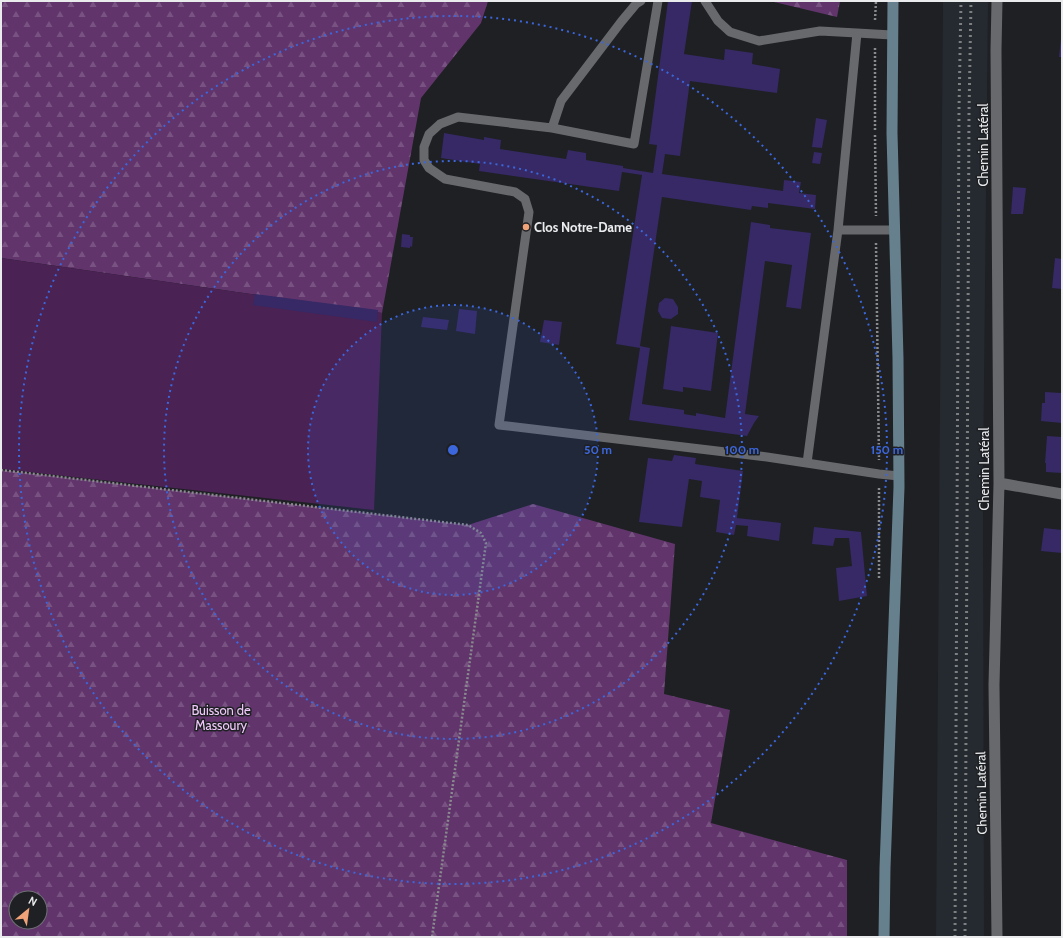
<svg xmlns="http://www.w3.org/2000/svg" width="1063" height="938" viewBox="0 0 1063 938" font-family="Cabin,sans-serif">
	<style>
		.built { fill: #252a31 }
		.forest { fill: url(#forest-firs); fill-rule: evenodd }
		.garden { fill: #4a2254 }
		.building { fill: #362965 }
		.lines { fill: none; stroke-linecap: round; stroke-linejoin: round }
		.path { stroke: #888a8d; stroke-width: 2.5; stroke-dasharray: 2 2; stroke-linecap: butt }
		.service { stroke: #67696c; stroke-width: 9 }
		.minor { stroke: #67696c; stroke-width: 11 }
		.secondary { stroke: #66808e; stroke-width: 11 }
		.rail { stroke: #7d7f81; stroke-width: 3; stroke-dasharray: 2 4; stroke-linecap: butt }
		.ring { fill: none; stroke: #3c66db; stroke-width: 2; stroke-dasharray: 2 4 }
		.poi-dot { fill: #f0a279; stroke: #1e2023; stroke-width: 1.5 }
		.labels { text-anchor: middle; stroke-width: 3; stroke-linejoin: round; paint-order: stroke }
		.street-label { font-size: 13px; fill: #e9ebed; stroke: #1e2023 }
		.poi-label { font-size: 13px; font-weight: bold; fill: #e9ebed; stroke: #1e2023; text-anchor: start }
		.park-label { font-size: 13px; fill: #f0c9fa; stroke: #1e2023 }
		.centre { fill: #3c66db; stroke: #1e2023; stroke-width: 2 }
		.ring-label { font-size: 12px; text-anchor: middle; font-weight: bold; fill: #3c66db; stroke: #1e2023; stroke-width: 3; stroke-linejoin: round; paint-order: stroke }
	</style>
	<defs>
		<pattern id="forest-firs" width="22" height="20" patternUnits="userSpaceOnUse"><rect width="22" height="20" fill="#61356c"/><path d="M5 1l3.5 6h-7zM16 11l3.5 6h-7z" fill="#785281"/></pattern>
	</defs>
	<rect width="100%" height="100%" fill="#1e2023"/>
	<!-- built -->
	<path class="built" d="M 943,1 L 988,1 L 983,481 L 984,937 L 936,937 Z"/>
	<!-- forest -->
	<path class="forest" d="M 1,1 L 488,1 L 481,23 L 421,98 L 382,313 L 1,258 Z
		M 770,1 L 840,1 L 837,17 Z
		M 1,470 L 468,525 L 533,504 L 675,544 L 664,694 L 730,710 L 711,823 L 847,860 L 847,937 L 1,937 ZM 16,898 L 40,898 L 40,922 L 16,922 Z"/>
	<!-- garden -->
	<path class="garden" d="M 1,258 L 382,313 L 374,510 L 1,469 Z"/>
	<!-- building -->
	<path class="building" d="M 668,1 L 692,1 L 684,54 L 724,60 L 725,49 L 753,53 L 752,64 L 780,69 L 777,93 L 690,81 L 680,156 L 665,154 L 662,174 L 783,191 L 784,180 L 801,182 L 799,193 L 816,195 L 815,209 L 768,203 L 768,208 L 752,206 L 751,210 L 662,197 L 640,346 L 650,348 L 642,404 L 684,410 L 684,414 L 696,416 L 696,413 L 725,418 L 751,222 L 770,225 L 770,228 L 811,233 L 801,309 L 786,307 L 792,265 L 765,261 L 745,414 L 759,416 L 754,423 L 747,436 L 629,420 L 640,348 L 616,344 L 642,175 L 622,172 L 619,191 L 479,171 L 480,164 L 441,158 L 444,133 L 484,140 L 484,137 L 501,140 L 500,149 L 566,159 L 568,150 L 586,153 L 586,160 L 623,166 L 623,168 L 653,173 L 657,145 L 649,144 Z
		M 1061,38 L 1062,38 L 1062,57 L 1059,57 Z
		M 816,118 L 827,120 L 822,148 L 812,147 Z
		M 814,152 L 822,153 L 820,164 L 812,163 Z
		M 1013,187 L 1026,188 L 1023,214 L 1011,214 Z
		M 402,234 L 410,235 L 410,237 L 413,237 L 412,247 L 410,246 L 410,248 L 401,247 Z
		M 1055,258 L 1062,259 L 1062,289 L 1052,288 Z
		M 255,294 L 378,310 L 377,322 L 253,305 Z
		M 665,298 L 673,299 L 678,307 L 678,314 L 671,319 L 662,318 L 658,311 L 659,303 Z
		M 459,309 L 477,311 L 475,334 L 456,331 Z
		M 423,317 L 449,320 L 447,330 L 421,327 Z
		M 544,320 L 562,322 L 559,345 L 540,342 Z
		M 671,326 L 718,333 L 711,391 L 683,387 L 683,392 L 663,389 Z
		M 1045,392 L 1062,393 L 1062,423 L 1041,421 L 1042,403 L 1045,403 Z
		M 1047,436 L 1062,437 L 1062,473 L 1046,472 L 1046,463 L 1045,463 Z
		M 674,455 L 696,458 L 695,464 L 743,471 L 737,518 L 781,523 L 779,541 L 747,536 L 748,526 L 736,525 L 734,535 L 716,532 L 720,500 L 700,497 L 702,481 L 689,479 L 682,527 L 639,522 L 648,458 L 672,461 Z
		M 814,527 L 861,532 L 867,596 L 839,601 L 836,568 L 852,566 L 849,538 L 835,538 L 833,546 L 812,544 Z
		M 1044,528 L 1062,530 L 1062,553 L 1041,551 Z"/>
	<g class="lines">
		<!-- path -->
		<path class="path" d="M 875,20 L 876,1
			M 875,130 L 875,47
			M 875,135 L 876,216
			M 876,243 L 879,460
			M 1,470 L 468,525 L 481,533 L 486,543 L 432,937
			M 879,578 L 879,487"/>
		<!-- service -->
		<path class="service" d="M 641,1 L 636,4 L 621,22 L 561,101 L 552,128 L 634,144 L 658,1
			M 705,1 L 718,21 L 730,32 L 759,41 L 820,31 L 857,33
			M 552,128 L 458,117 L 440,124 L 429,134 L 424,147 L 424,160 L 429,168 L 445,179 L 515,192 L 525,199 L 529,212 L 499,425 L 767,457 L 879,474 L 899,476
			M 838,230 L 857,33 L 892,35
			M 807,463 L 838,230 L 895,230"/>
		<!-- minor -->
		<path class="minor" d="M 997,1 L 996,50 L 999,483 L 994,685 L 997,937
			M 999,483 L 1062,494"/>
		<!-- secondary -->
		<path class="secondary" d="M 884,937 L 885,868 L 899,487 L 898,358 L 892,133 L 893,1"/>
		<!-- rail -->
		<path class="rail" d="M 955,937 L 959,109 L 961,1
			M 965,937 L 969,113 L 971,1"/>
	</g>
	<!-- distance rings -->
	<circle cx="453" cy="450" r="145" fill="#3c66db" fill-opacity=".12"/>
	<g class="ring">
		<circle cx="453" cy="450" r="145"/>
		<circle cx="453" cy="450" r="289"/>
		<circle cx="453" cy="450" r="434"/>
	</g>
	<!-- markers -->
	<circle class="poi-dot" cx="526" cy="227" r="4"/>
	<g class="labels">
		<!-- street labels -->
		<g class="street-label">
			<text transform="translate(983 145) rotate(-90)" y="5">Chemin Latéral</text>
			<text transform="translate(984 469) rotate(-90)" y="5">Chemin Latéral</text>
			<text transform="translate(981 793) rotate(-91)" y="5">Chemin Latéral</text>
		</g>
		<!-- poi labels -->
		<g class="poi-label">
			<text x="534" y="232">Clos Notre-Dame</text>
		</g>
		<!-- park labels -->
		<g class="park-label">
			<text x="221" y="715">Buisson de<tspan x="221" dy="15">Massoury</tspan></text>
		</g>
	</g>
	<circle cx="453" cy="450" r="6" class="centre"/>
	<g class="ring-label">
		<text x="598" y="454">50 m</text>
		<text x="742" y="454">100 m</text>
		<text x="887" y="454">150 m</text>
	</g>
	<!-- border -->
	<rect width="1063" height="938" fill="none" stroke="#e9ebed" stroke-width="4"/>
	<!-- north arrow -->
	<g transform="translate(28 910) rotate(29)"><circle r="19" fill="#1e2023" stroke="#6f7174"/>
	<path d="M0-3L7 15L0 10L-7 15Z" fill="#f0a279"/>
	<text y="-6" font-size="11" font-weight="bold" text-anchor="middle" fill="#e9ebed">N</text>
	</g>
</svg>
